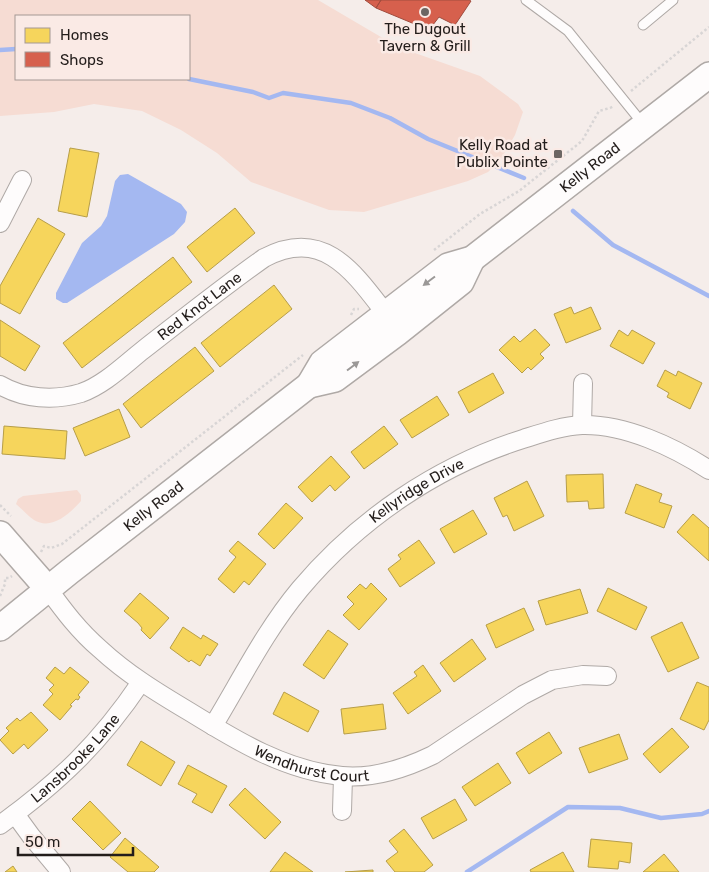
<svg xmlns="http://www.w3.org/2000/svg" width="709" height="872" viewBox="0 0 709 872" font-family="Rubik,sans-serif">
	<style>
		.green { fill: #f6dcd3; fill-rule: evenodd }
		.water { fill: #a4b8f1 }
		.homes { fill: #f6d55c; stroke: #b79e48 }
		.shops { fill: #d6604d; stroke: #a04c3e }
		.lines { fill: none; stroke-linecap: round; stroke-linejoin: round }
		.stream { stroke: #a4b8f1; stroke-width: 4.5 }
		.lane-casing { stroke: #afa9a6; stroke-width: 11 }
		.street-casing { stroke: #afa9a6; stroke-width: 20 }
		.secondary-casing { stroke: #afa9a6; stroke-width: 28 }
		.path { stroke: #d8d5d5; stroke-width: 2.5; stroke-dasharray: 2.5 2.5; stroke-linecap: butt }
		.lane { stroke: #fefcfc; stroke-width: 9 }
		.street { stroke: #fefcfc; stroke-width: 18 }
		.secondary { stroke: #fefcfc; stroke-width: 25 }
		.oneway { fill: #9b9897 }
		.poi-dot { fill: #6c6663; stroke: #faeae5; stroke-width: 2 }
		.labels { text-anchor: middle; stroke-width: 5; stroke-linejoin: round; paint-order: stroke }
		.poi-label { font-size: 15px; fill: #231d1b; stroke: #faeae5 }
		.street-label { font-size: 15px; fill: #231d1b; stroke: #faeae5 }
	</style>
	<rect width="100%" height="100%" fill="#f5edea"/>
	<!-- green -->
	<path class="green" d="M 0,0 L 318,0 L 398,47 L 480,76 L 518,104 L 523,112 L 515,135 L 501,159 L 488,172 L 468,181 L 364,212 L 329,210 L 251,182 L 217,153 L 181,130 L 142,111 L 94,104 L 54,112 L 0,116 ZM 189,16 L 189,79 L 16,79 L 16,16 Z
		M 77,490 L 81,495 L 81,501 C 70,513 52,531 34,520 C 28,516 22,509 16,504 L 18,499 L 23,496 Z"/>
	<!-- water -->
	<path class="water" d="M 128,174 L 181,204 L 187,212 L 185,222 L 174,234 L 67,303 L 63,303 L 56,299 L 56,293 L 82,243 L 101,226 L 107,216 L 115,181 L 120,175 Z"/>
	<!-- homes -->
	<path class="homes" d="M 70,148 L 99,153 L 87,217 L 58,211 Z
		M 235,208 L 255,233 L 207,272 L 187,247 Z
		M 38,218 L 65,234 L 20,314 L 0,303 L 0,286 Z
		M 173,257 L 192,282 L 82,368 L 63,343 Z
		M 274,285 L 292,309 L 220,367 L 201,343 Z
		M 571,307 L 574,314 L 591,307 L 601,329 L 566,343 L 554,314 Z
		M 0,320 L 40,346 L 25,371 L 0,356 Z
		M 535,329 L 550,345 L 540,354 L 544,358 L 531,370 L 528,367 L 522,373 L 499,350 L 514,336 L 520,342 Z
		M 619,330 L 628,336 L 632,330 L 655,343 L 643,364 L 610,346 Z
		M 195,347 L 214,371 L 141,428 L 123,404 Z
		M 665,370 L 676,376 L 678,371 L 702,383 L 690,409 L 667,397 L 669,393 L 657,386 Z
		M 493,373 L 504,393 L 469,413 L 458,392 Z
		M 437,396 L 449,415 L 412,438 L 400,420 Z
		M 119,409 L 130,437 L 85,456 L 73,428 Z
		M 4,426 L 67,431 L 65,459 L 2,454 Z
		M 384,426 L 398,444 L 364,469 L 351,452 Z
		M 331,456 L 350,477 L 335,491 L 330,485 L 312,502 L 298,487 Z
		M 603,474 L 604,508 L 589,509 L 588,501 L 567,502 L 566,475 Z
		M 527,481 L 544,516 L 514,531 L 507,515 L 503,517 L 494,498 Z
		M 636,484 L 662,494 L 659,502 L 672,506 L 664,528 L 625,513 Z
		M 286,503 L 303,518 L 274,549 L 258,534 Z
		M 473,510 L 487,534 L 454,553 L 440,529 Z
		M 693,514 L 709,528 L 709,561 L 677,532 Z
		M 419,540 L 435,563 L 400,587 L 388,569 L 401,559 L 398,555 Z
		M 238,541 L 266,564 L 249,585 L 244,581 L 234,593 L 218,579 L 236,557 L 229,551 Z
		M 371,583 L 387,599 L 359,630 L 343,615 L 354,604 L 347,597 L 360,584 L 366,589 Z
		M 608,588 L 647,607 L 636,630 L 597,611 Z
		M 580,589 L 588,613 L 546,625 L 538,601 Z
		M 140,593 L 169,618 L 150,639 L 141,630 L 142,628 L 138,623 L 124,611 Z
		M 524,608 L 534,630 L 496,648 L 486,625 Z
		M 682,622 L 699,658 L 668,672 L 651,637 Z
		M 183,627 L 201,639 L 203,635 L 218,644 L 210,656 L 207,654 L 200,666 L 191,660 L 189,662 L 170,648 Z
		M 328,630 L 348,644 L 324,679 L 303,665 Z
		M 472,639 L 486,659 L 454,682 L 440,663 Z
		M 423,665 L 441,691 L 408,714 L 393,693 L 417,676 L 414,672 Z
		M 55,667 L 64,674 L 70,667 L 89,682 L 78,695 L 80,697 L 78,700 L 76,699 L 70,705 L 72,706 L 60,720 L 43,705 L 53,694 L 49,690 L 54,685 L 46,678 Z
		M 697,682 L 709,687 L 709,720 L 704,730 L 680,719 Z
		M 284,692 L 319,711 L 308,732 L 273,714 Z
		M 383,704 L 386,729 L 344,734 L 341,709 Z
		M 31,712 L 48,730 L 28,749 L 24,744 L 13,754 L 0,740 L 9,731 L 6,728 L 17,718 L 20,721 Z
		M 672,728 L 689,747 L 660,773 L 643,754 Z
		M 549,732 L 562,753 L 529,774 L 516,753 Z
		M 619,734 L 628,759 L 589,773 L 579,748 Z
		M 141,741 L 175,762 L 161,786 L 127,765 Z
		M 498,763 L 511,783 L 475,806 L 462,787 Z
		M 188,765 L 227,786 L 212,813 L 192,802 L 197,794 L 178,784 Z
		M 245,788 L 281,822 L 265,839 L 229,805 Z
		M 455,799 L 467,820 L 433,839 L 421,818 Z
		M 90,801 L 121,833 L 103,850 L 72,819 Z
		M 404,829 L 433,865 L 424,872 L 395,872 L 386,861 L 398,852 L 389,841 Z
		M 125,838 L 159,867 L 154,872 L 128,872 L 110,857 Z
		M 591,839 L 632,843 L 630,863 L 619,861 L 618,869 L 588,867 Z
		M 285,852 L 313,872 L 270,872 Z
		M 563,852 L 574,872 L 531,872 L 530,870 Z
		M 664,854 L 679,872 L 643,872 Z
		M 13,866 L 17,872 L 5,872 Z
		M 373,870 L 373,872 L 345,872 Z"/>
	<!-- shops -->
	<path class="shops" d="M 365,0 L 381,0 L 376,8 Z
		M 381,0 L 469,0 L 471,1 L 455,25 L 439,17 L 429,30 L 376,8 Z"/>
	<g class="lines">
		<!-- stream -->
		<path class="stream" d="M 0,50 L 16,49
			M 189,79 L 253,92 L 269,98 L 283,93 L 351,103 L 390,118 L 428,139 L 524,178
			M 573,211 L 613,245 L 709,296
			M 467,872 L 568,807 L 620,808 L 661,818 L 702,814 L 709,811"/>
		<defs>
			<path id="lane" d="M 526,0 L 568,31 L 643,124
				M 643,25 L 673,0"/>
			<g id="street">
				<path d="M 0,223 L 22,180"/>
				<path id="s1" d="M 0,385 C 24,399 54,401 81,393 C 104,385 124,365 143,350 C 183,319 223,287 264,258 C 323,227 353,271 386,314"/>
				<path d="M 582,425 L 583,383"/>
				<path id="s2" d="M 48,589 C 64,611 79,631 100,649 C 127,674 158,693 190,712 C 237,741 286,771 342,776 C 373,779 406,768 433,755 L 523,695 L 552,680 L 583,675 L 607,676"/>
				<path id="s3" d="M 213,726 C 241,680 265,631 300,589 C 359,519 437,466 523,439 C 542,433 562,426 582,425 C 625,424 674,447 709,470"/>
				<path d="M 342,811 L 343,777"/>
				<path d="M 15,814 L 31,836 L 61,872"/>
				<path id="s4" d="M 0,825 C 59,782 100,743 141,682"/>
			</g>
			<g id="secondary">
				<path d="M 309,385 L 335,379 L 397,333 L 461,282 L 472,259"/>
				<path d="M 0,534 L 48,589"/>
				<path id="s5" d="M 0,628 L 69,572 L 309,385 L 322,363 L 448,266 L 472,259 L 709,75"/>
			</g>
		</defs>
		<!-- lane casing -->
		<use href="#lane" class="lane-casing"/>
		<!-- street casing -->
		<use href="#street" class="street-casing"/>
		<!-- secondary casing -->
		<use href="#secondary" class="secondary-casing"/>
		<!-- path -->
		<path class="path" d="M 631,91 L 709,27
			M 434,250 L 480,214 L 519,191 L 582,141 L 599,111 L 610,108 L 614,106
			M 351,315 L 354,309 L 359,309
			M 0,505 L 11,516
			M 41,552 L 44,546 L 51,548 L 62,544 L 303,355
			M 0,596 L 5,584 L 5,578 L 9,578 L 12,576"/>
		<!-- lane -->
		<use href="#lane" class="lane"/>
		<!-- street -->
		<use href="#street" class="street"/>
		<!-- secondary -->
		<use href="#secondary" class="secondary"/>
	</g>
	<!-- one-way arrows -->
	<defs><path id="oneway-solid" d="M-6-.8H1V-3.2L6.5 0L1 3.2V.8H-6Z" transform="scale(1.25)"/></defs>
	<g class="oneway">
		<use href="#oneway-solid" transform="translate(429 281) rotate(143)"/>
		<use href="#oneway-solid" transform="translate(353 366) rotate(-37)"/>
	</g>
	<!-- markers -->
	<g class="poi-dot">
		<circle cx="425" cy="12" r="5"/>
		<rect x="553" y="149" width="10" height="10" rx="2.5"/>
	</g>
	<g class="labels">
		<!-- poi labels -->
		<g class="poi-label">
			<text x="425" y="34">The Dugout<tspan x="425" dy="17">Tavern &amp; Grill</tspan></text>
			<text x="548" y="150" text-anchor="end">Kelly Road at<tspan x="548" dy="17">Publix Pointe</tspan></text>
		</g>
		<!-- street labels -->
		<g class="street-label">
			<text dy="5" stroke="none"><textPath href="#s5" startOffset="752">Kelly Road</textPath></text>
			<text dy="5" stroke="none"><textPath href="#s1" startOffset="231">Red Knot Lane</textPath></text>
			<text dy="5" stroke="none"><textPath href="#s3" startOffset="316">Kellyridge Drive</textPath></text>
			<text dy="5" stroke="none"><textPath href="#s5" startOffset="196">Kelly Road</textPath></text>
			<text dy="5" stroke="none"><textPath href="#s4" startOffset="101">Lansbrooke Lane</textPath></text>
			<text dy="5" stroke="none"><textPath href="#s2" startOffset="324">Wendhurst Court</textPath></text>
		</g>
	</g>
	<!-- legend -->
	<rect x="15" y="15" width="175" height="65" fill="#faeae5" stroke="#a49894"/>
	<rect x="25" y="28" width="25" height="15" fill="#f6d55c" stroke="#a49894"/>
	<text x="60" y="40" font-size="15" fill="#231d1b">Homes</text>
	<rect x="25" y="52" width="25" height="15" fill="#d6604d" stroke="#a49894"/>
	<text x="60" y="65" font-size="15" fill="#231d1b">Shops</text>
	<!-- scale -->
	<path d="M18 847v8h115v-8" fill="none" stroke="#231d1b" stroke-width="2.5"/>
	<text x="25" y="847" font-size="15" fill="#231d1b" stroke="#faeae5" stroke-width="4" paint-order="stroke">50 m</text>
</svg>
